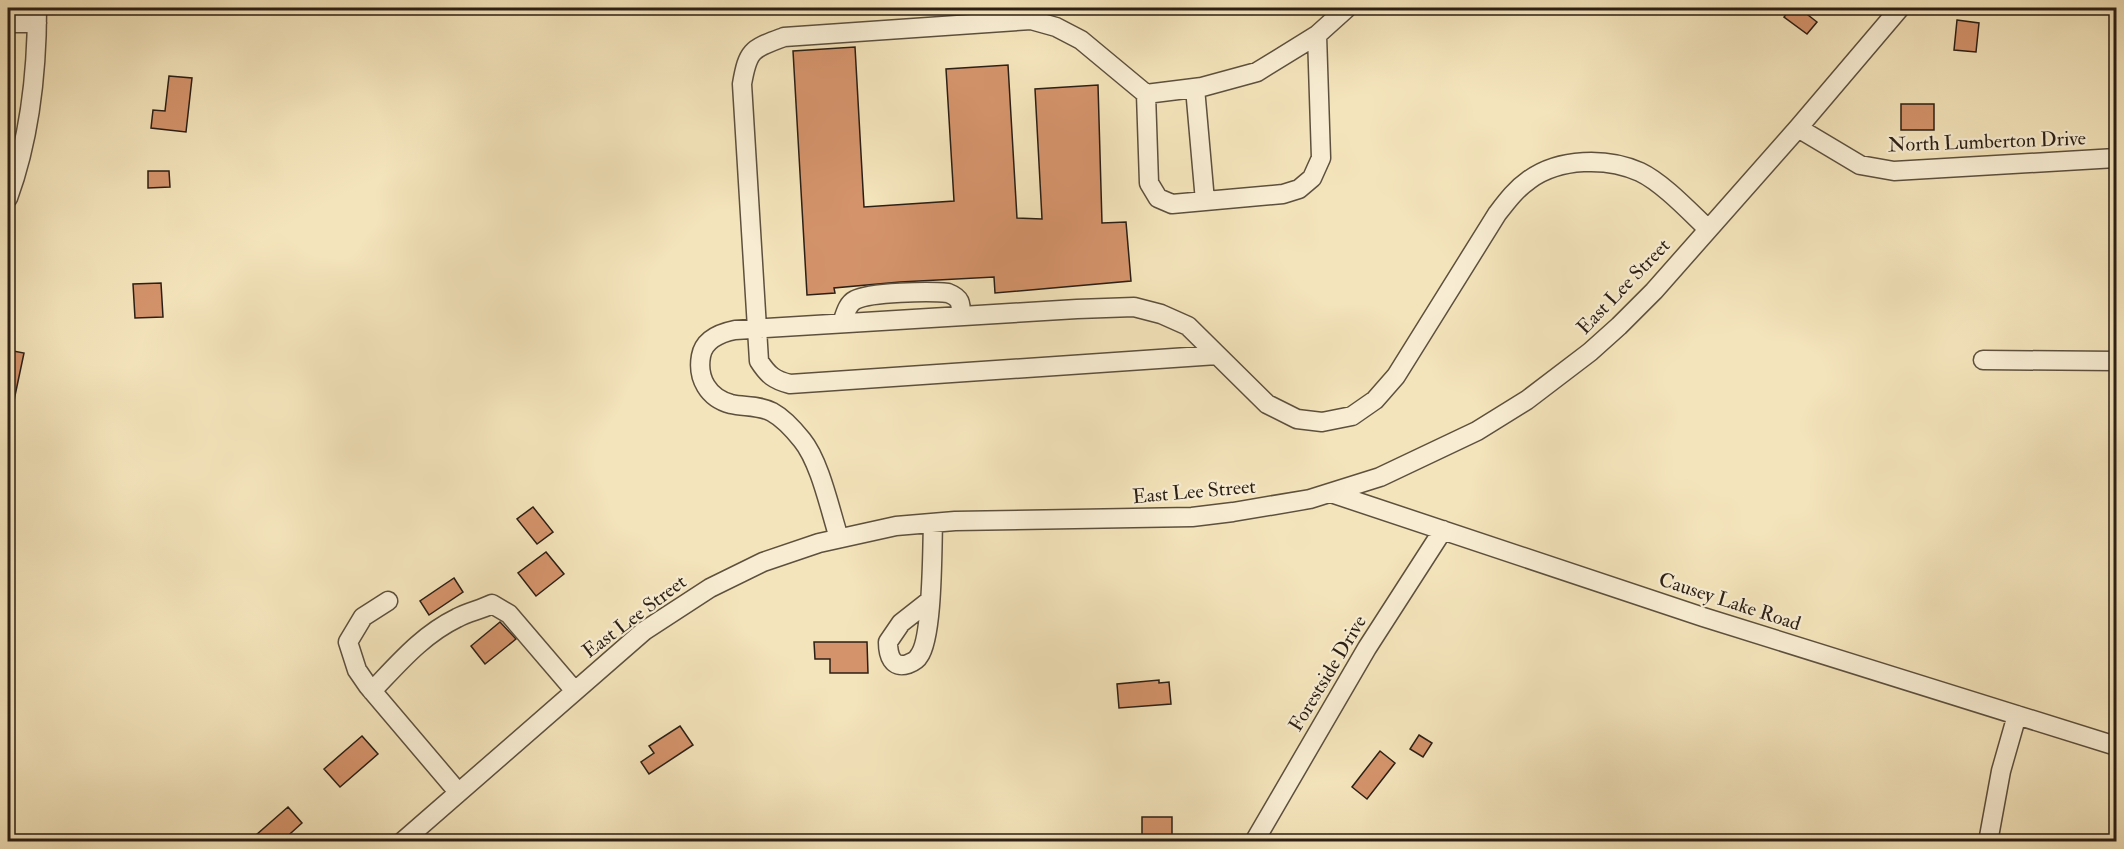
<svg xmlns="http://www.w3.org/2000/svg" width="2124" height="849" viewBox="0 0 2124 849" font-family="'IM FELL Double Pica',serif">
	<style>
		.building { fill: #d4936b; stroke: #2b1f15; stroke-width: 1.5 }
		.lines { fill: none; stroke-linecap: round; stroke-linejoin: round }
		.minor-casing { stroke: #5d503e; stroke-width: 21 }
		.minor { stroke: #f8edd3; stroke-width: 18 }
		.labels { text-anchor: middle; stroke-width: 4.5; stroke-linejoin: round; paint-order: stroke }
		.street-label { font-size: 20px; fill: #2b1f15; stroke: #f8edd3 }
	</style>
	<rect width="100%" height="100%" fill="#f4e4bb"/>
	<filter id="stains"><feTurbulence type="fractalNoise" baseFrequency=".00333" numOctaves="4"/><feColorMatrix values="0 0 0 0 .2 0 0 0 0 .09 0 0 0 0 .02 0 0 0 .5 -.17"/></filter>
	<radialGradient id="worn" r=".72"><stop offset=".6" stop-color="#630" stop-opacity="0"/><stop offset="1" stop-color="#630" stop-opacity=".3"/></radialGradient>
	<!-- building -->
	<path class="building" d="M 1791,8 L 1799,8 L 1817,22 L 1807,34 L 1784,17 Z
		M 1957,20 L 1979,23 L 1976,52 L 1954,50 Z
		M 855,47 L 864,207 L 954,201 L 946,69 L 1008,65 L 1017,218 L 1042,219 L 1035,89 L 1098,85 L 1102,223 L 1126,222 L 1131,281 L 995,293 L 994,277 L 900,282 L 834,288 L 835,293 L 807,295 L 793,51 Z
		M 169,76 L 192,78 L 186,132 L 151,128 L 153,110 L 165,111 Z
		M 1901,104 L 1934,104 L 1934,130 L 1901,130 Z
		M 148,171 L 169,171 L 170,187 L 148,188 Z
		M 161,283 L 163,317 L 135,318 L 133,284 Z
		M 8,350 L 24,353 L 13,405 L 8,404 Z
		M 533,507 L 553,532 L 537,544 L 517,519 Z
		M 546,552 L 564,574 L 536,596 L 518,573 Z
		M 454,578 L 463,592 L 429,615 L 420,601 Z
		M 500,622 L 516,639 L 485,664 L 471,646 Z
		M 814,642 L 867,642 L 868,673 L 830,673 L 830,659 L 815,659 Z
		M 1159,680 L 1159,683 L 1169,682 L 1171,704 L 1119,708 L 1117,684 Z
		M 680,726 L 693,745 L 649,774 L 641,762 L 654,753 L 649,746 Z
		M 1419,735 L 1432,743 L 1423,757 L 1410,749 Z
		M 362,736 L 378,754 L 340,787 L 324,769 Z
		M 1380,751 L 1395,763 L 1367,799 L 1352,787 Z
		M 288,807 L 302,823 L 281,842 L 248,842 Z
		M 1142,817 L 1172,817 L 1172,842 L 1142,842 Z"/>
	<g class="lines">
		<defs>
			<path id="minor" d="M 8,23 L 37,23
				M 1317,35 L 1321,158 L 1312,178 L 1299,189 L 1283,194 L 1172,204 L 1158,198 L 1149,183 L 1146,94 L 1202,87 L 1257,72 L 1317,35 L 1347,8
				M 1195,88 L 1205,201
				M 1146,94 L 1081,40 L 1056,27 L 1031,20 L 784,37 C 752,49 748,49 742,84 L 759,361 C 768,375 774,380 790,384 L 1217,355
				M 1798,128 L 1860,165 L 1894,171 L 2116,158
				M 8,198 C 30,138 37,71 37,8
				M 842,323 C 845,315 847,304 855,300 C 870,292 930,291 948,293 C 961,298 961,303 961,316
				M 1983,360 L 2116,361
				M 1331,493 L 1703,617 L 2116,746
				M 839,538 C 830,510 820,462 802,440 C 794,430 783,418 772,412 C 759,405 744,407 731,404 C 708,398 697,378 701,356 C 704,339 720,333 735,330 L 1077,309 L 1134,307 L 1161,314 L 1188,326 L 1267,404 L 1297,419 L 1322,422 L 1352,416 L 1375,400 L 1396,376 L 1497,214 C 1507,201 1516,189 1529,180 C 1559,158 1607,157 1640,172 C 1663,183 1690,212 1708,229
				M 388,601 L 363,617 L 348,642 L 357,670 L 368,686 L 458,792
				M 929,601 L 901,623 L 888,642 C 888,655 892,669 908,664 C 913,662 917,660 919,656 C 933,638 932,550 933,523
				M 372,691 C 398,664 422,635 457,618 C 468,612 480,610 492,604 L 509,614 L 574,690
				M 402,842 L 644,631 L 710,588 L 763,562 L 819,543 L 896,526 L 955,521 L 1192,517 L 1233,512 L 1310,499 L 1380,477 L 1477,431 L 1527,400 L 1590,352 L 1619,326 L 1654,291 L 1798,128 L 1900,8
				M 1254,842 L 1367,648 L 1443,530
				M 1988,842 L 2001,771 L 2017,715"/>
		</defs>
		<!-- minor casing -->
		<use href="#minor" class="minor-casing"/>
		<!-- minor -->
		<use href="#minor" class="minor"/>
	</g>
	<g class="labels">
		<!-- street labels -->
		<g class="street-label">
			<text transform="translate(1987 141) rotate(-2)" y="7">North Lumberton Drive</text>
			<text transform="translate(1623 286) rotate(-46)" y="7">East Lee Street</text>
			<text transform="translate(1194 491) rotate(-5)" y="7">East Lee Street</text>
			<text transform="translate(1730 601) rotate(18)" y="7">Causey Lake Road</text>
			<text transform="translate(634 616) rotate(-37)" y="7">East Lee Street</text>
			<text transform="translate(1327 673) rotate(-59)" y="7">Forestside Drive</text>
		</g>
	</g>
	<!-- margin -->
	<rect width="2124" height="849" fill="none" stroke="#f4e4bb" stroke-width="30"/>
	<rect x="9" y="9" width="2106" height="831" fill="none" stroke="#2b1f15" stroke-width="3"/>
	<rect x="15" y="15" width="2094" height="819" fill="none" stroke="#2b1f15" stroke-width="1.5"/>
	<rect width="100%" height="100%" filter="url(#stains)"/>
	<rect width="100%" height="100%" fill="url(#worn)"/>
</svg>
